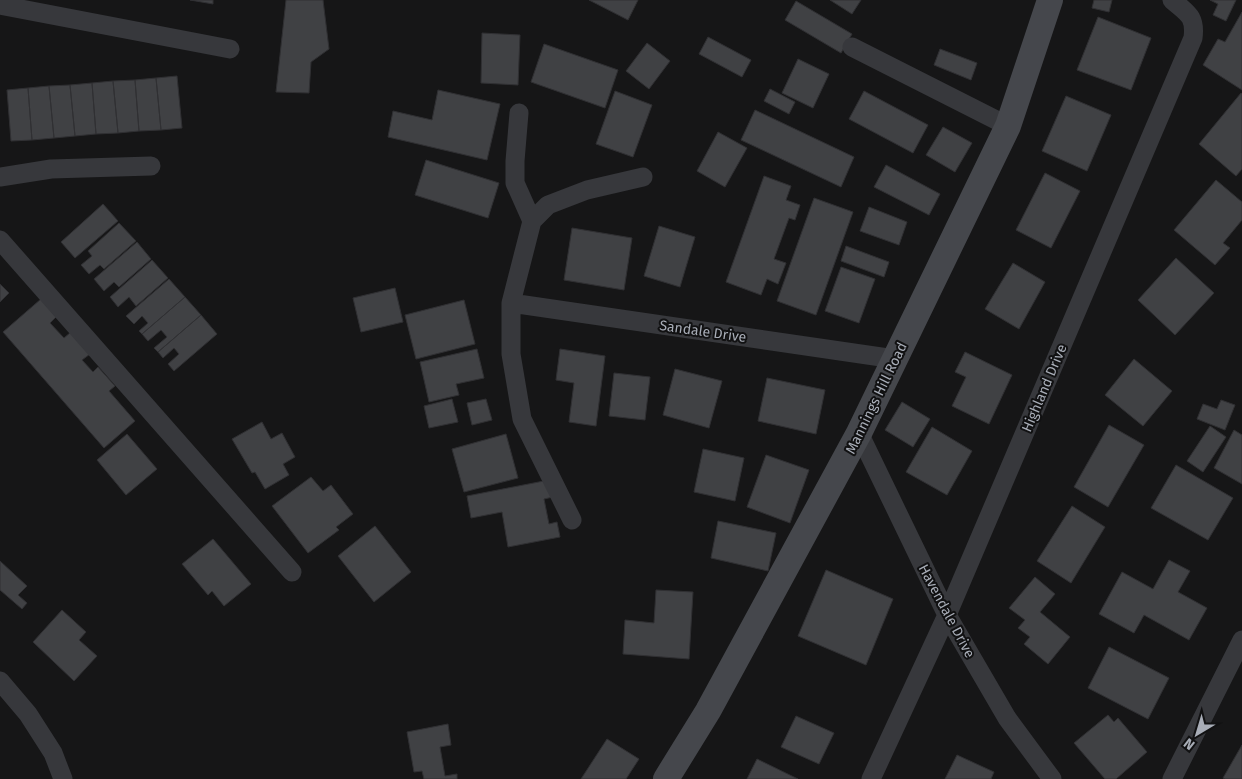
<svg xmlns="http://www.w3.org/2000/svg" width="1242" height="779" viewBox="0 0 1242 779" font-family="'Fira Sans',sans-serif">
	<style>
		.building { fill: #404144; stroke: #303033 }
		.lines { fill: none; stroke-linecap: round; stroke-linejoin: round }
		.minor { stroke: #37383c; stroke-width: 19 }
		.secondary { stroke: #45474c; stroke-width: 26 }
		.labels { text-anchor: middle; stroke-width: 4; stroke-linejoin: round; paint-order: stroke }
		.street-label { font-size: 14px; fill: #a8adb7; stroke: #111112 }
	</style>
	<rect width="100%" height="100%" fill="#161617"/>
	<!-- building -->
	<path class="building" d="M 190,0 L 213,0 L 213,4 Z
		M 286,0 L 323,0 L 329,49 L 311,62 L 309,93 L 276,92 Z
		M 589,0 L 638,0 L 628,20 Z
		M 830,0 L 861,0 L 852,14 Z
		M 1094,0 L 1112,0 L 1109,12 L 1092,8 Z
		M 1210,0 L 1236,0 L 1226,21 L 1213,15 L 1218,4 Z
		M 796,1 L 852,34 L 841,53 L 785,20 Z
		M 1242,12 L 1242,90 L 1203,65 L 1218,39 L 1225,42 Z
		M 1098,17 L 1151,38 L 1131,90 L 1077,70 Z
		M 482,33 L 520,35 L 518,85 L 481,83 Z
		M 708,37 L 751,60 L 742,77 L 699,54 Z
		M 647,43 L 670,61 L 649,89 L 626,71 Z
		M 544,44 L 618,70 L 605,108 L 531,82 Z
		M 940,49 L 977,63 L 971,80 L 934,65 Z
		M 798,59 L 829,74 L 813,108 L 782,93 Z
		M 177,76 L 182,128 L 161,130 L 156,78 Z
		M 156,78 L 161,130 L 139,131 L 135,80 Z
		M 135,80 L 139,131 L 118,133 L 113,81 Z
		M 113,81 L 118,133 L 96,134 L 92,83 Z
		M 92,83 L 96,134 L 75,136 L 70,85 Z
		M 70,85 L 75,136 L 54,138 L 49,86 Z
		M 49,86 L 54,138 L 32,140 L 28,88 Z
		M 28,88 L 32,140 L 11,141 L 7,90 Z
		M 770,89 L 795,102 L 789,114 L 764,101 Z
		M 438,90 L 500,104 L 487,160 L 388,137 L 393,111 L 432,120 Z
		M 615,91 L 652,105 L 633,157 L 596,144 Z
		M 864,91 L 928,125 L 913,153 L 849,119 Z
		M 1241,93 L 1242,94 L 1242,169 L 1236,176 L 1199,144 Z
		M 1066,96 L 1111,115 L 1087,171 L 1042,151 Z
		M 755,110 L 854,157 L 841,187 L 741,140 Z
		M 943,127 L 972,143 L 955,172 L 926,155 Z
		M 718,132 L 747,148 L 725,187 L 697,171 Z
		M 426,160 L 499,183 L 488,218 L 415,195 Z
		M 886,165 L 940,194 L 929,215 L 874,187 Z
		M 1045,173 L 1080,191 L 1051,248 L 1016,230 Z
		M 764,176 L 791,186 L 786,200 L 800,205 L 795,220 L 789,218 L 774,259 L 786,263 L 778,284 L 767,279 L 761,295 L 726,282 Z
		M 1216,180 L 1242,202 L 1242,220 L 1223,243 L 1230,248 L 1215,265 L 1174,230 Z
		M 814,198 L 853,212 L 816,315 L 777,301 Z
		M 103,204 L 118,221 L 75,258 L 61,242 Z
		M 869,207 L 907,222 L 899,245 L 860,231 Z
		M 119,223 L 136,241 L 104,269 L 100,265 L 89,274 L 81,265 L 92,256 L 88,251 Z
		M 659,226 L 695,237 L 680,287 L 644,276 Z
		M 572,228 L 632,238 L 624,290 L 564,280 Z
		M 137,242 L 151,259 L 119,287 L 114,282 L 104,291 L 94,279 Z
		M 846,246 L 889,262 L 884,277 L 841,261 Z
		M 1176,258 L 1214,293 L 1175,335 L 1138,300 Z
		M 152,260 L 168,278 L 136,306 L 129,297 L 118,307 L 110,297 Z
		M 1013,263 L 1045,282 L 1019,329 L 985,309 Z
		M 841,267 L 875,279 L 859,323 L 825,311 Z
		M 169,279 L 185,297 L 142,334 L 139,331 L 148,323 L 142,316 L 134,324 L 126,316 Z
		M 0,284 L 9,293 L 0,302 Z
		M 395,288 L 403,322 L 361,332 L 353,298 Z
		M 185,297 L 201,315 L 158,352 L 154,348 L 167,337 L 161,330 L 148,341 L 142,334 Z
		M 41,299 L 56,317 L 50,323 L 64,338 L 71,332 L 90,354 L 82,360 L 93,372 L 98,367 L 115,386 L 109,391 L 135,421 L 104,448 L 3,332 Z
		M 464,300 L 475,344 L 416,359 L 405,315 Z
		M 201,315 L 217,334 L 174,371 L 168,364 L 179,354 L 174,348 L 163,358 L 158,352 Z
		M 477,349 L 484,378 L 456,384 L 459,395 L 429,402 L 420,362 Z
		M 560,349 L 605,356 L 596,426 L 569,422 L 574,383 L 556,380 Z
		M 965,352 L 1012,375 L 989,424 L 952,406 L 966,377 L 955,372 Z
		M 1134,359 L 1172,391 L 1143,426 L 1105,395 Z
		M 675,369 L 722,381 L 709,428 L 663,415 Z
		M 614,373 L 650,377 L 645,420 L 609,416 Z
		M 767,378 L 825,390 L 816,434 L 758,421 Z
		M 452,399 L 458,422 L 429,428 L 424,406 Z
		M 486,399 L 492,420 L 472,425 L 467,403 Z
		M 1221,400 L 1235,405 L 1225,430 L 1197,419 L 1203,404 L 1217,409 Z
		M 902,402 L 930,419 L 913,447 L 885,430 Z
		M 262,422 L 271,439 L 282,433 L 295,457 L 283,464 L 289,475 L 265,489 L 255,472 L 252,473 L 232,439 Z
		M 1109,425 L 1144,445 L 1108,507 L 1074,487 Z
		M 1210,426 L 1226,437 L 1203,472 L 1187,461 Z
		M 932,427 L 972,451 L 947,495 L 906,472 Z
		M 1234,430 L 1242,435 L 1242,484 L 1214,468 Z
		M 127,434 L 157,469 L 126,495 L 97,460 Z
		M 506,434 L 518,478 L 464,492 L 452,449 Z
		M 703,449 L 744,458 L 735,501 L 694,492 Z
		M 766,455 L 809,470 L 790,523 L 747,507 Z
		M 1176,465 L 1233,498 L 1208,540 L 1151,508 Z
		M 311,477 L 323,491 L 331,485 L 353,514 L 336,527 L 339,530 L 308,553 L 272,506 Z
		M 549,480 L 553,497 L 544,499 L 549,524 L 557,522 L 560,537 L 508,547 L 502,512 L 471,518 L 467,496 Z
		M 1072,506 L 1105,527 L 1071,583 L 1037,561 Z
		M 718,521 L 776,533 L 768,571 L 711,558 Z
		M 375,526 L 411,572 L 374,602 L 338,556 Z
		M 213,539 L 251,584 L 224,606 L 212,591 L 208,595 L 182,564 Z
		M 1169,560 L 1190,571 L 1178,592 L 1207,608 L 1189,640 L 1144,615 L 1134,633 L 1099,614 L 1122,572 L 1153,589 Z
		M 0,561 L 27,586 L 18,595 L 27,603 L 22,609 L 0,590 Z
		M 826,570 L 893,599 L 866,665 L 798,636 Z
		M 1035,577 L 1055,594 L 1040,612 L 1070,637 L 1048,664 L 1024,644 L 1030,637 L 1018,628 L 1025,620 L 1009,608 Z
		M 656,590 L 693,592 L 689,659 L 623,654 L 625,620 L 654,623 Z
		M 62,610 L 86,632 L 79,640 L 97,656 L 74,681 L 33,642 Z
		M 1109,647 L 1169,678 L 1148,719 L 1088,688 Z
		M 1108,715 L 1114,722 L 1118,718 L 1147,752 L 1116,779 L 1105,779 L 1074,743 Z
		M 796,716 L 834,733 L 819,764 L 781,747 Z
		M 448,724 L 451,745 L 440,747 L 445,776 L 457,774 L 457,779 L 424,779 L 422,771 L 414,772 L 407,732 Z
		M 607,739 L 639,759 L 626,779 L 581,779 Z
		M 1242,745 L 1242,779 L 1225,779 L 1223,778 Z
		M 957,755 L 994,772 L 991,779 L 945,779 Z
		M 757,759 L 798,779 L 747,779 Z"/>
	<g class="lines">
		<!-- minor -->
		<path class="minor" d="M 0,5 L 230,49
			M 852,47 L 1008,126
			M 519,113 L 515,161 L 515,183 L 532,221
			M 0,177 L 51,169 L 151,166
			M 0,240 L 292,572
			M 511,303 L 895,359
			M 859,433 L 947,615 L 1007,718 L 1052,779
			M 572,520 L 522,419 L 511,354 L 511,303 L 532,221 L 548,205 L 587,190 L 643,177
			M 0,681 L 28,714 L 53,753 L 63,779
			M 871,779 L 947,615 L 1193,38 C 1196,16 1187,13 1172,0
			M 1172,779 L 1242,640"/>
		<!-- secondary -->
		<path class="secondary" d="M 666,779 L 708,711 L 859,433 L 1008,126 L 1050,0"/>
	</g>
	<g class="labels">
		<!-- street labels -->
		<g class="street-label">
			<text transform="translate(703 331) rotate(8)" y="5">Sandale Drive</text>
			<text transform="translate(1044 388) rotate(-67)" y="5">Highland Drive</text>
			<text transform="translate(876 398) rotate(-64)" y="5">Mannings Hill Road</text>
			<text transform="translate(947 611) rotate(62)" y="5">Havendale Drive</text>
		</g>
	</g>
	<!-- north arrow -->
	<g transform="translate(1197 734) rotate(218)" stroke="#111112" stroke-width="4" paint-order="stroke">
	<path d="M0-4L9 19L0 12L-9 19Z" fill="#a8adb7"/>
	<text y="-8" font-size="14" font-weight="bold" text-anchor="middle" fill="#a8adb7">N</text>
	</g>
</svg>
